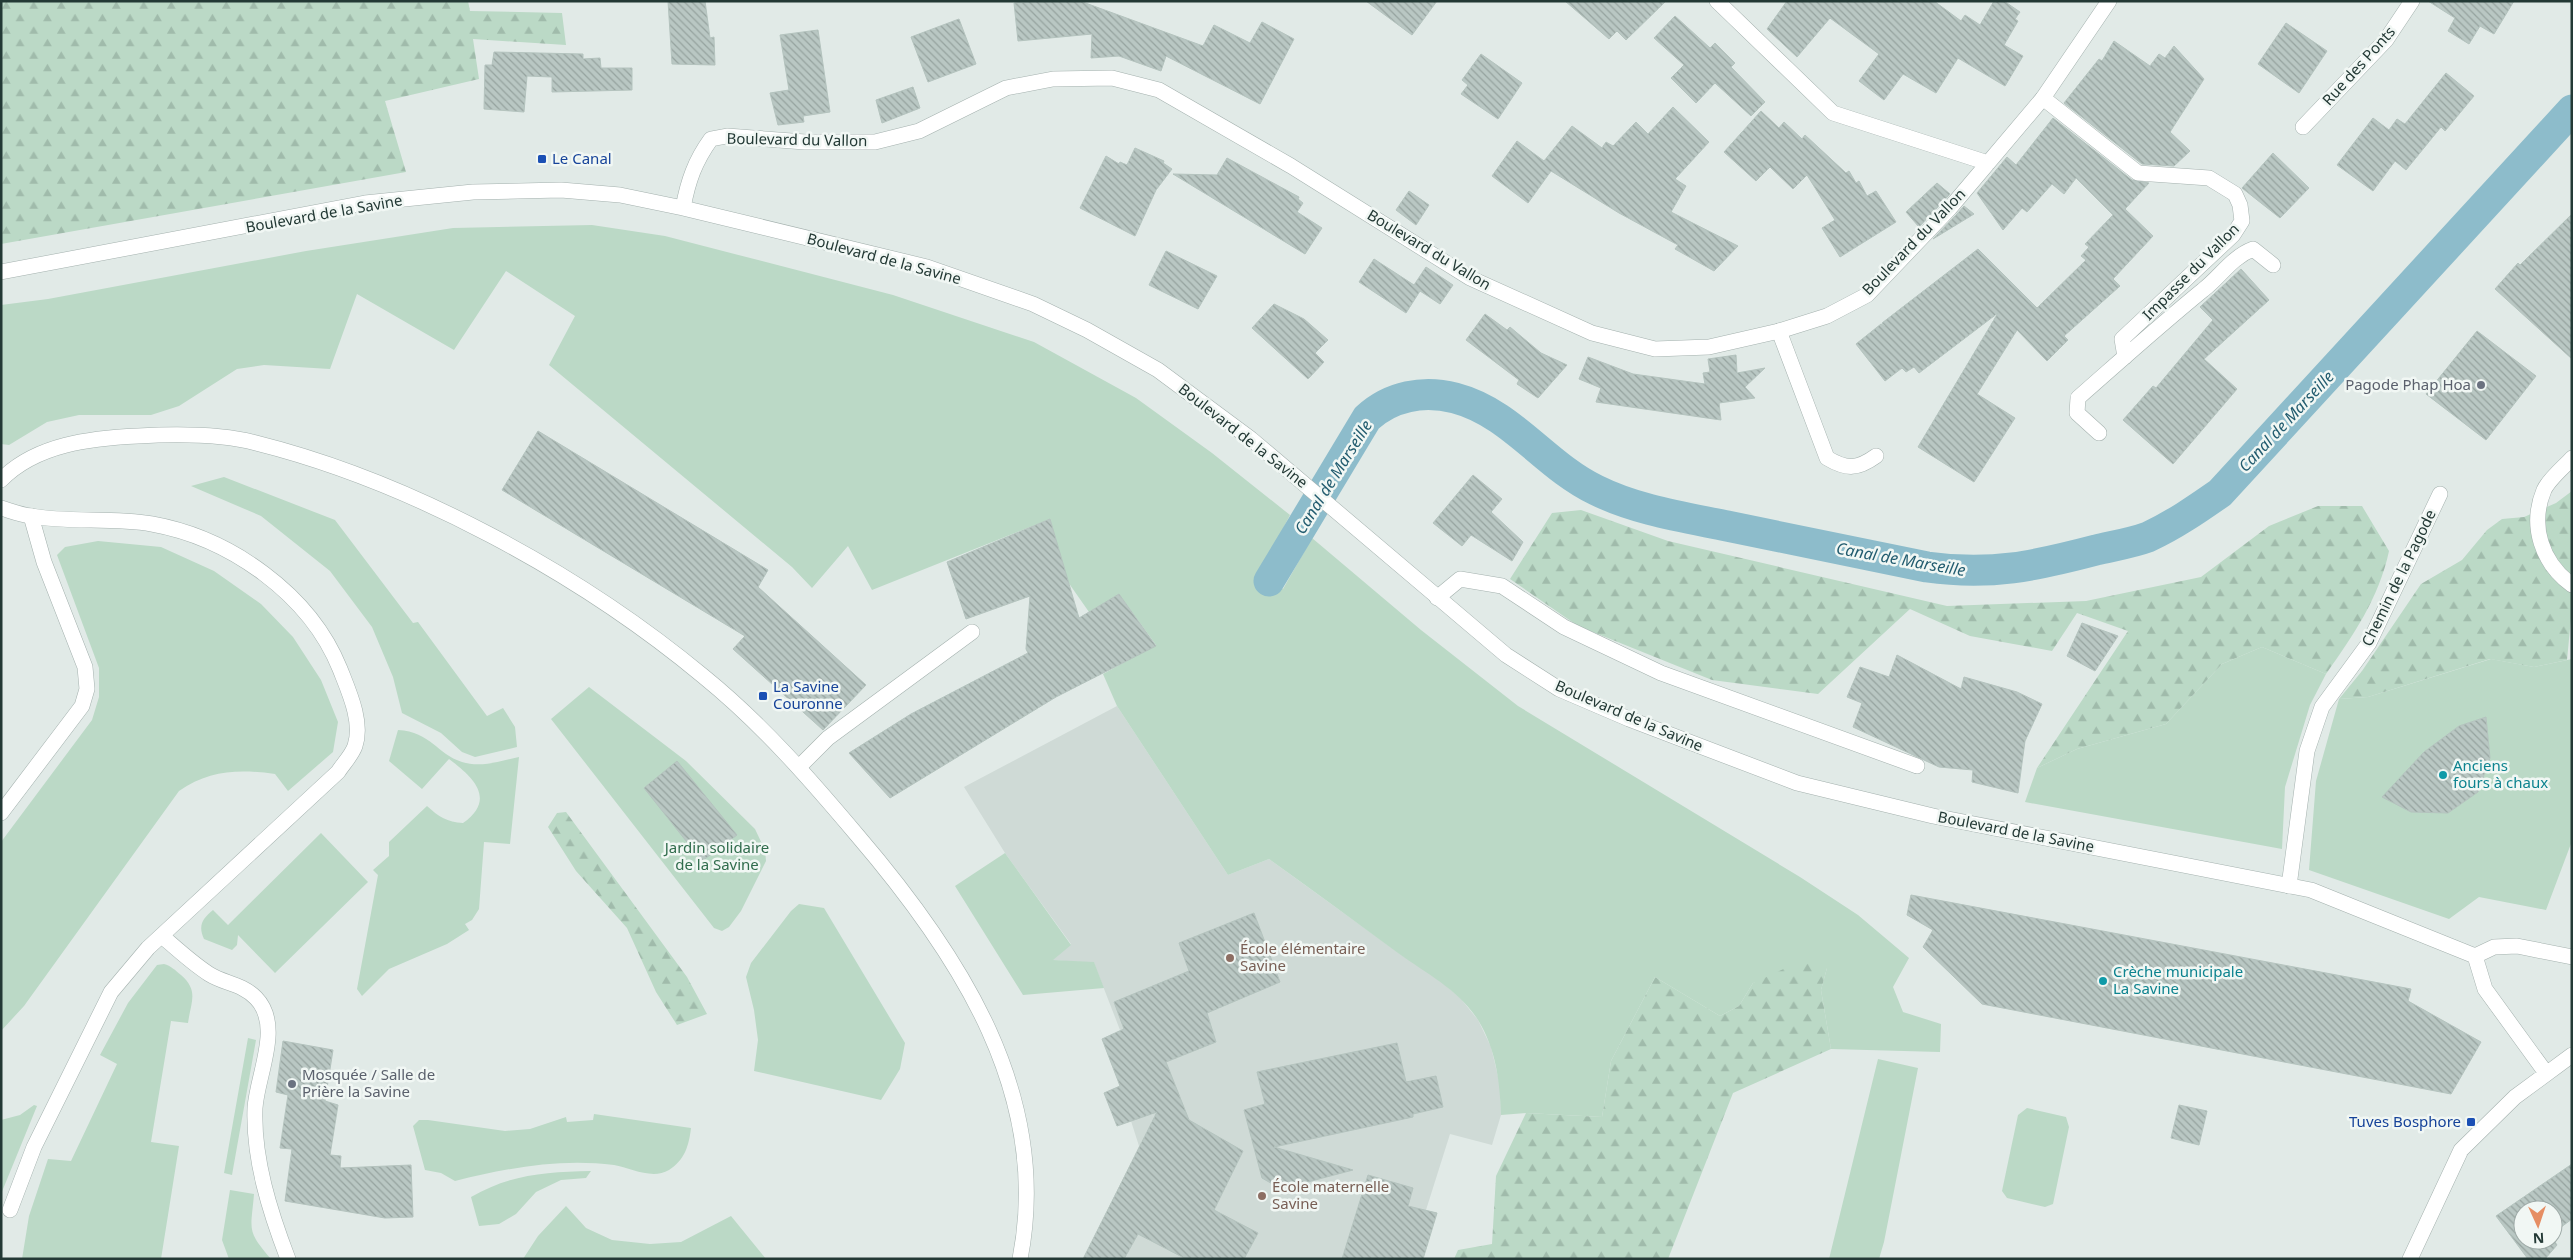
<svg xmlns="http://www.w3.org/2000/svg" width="2573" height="1260" viewBox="0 0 2573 1260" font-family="'Noto Sans',sans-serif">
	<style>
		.built { fill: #cfdad6 }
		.green { fill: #bbd9c6; fill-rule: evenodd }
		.forest { fill: url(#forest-firs) }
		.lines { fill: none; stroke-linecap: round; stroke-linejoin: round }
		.canal { stroke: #8dbccb; stroke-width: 31 }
		.building { fill: url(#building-back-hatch); stroke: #b4c3be }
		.service-casing { stroke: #a4b1ae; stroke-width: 16 }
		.minor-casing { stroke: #a4b1ae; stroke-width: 16 }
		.service { stroke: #fff; stroke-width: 15 }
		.minor { stroke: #fff; stroke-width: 15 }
		.transit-dot { fill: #1a4fb4; stroke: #f1f7f4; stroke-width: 2 }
		.worship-dot { fill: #6b7280; stroke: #f1f7f4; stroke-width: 2 }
		.culture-dot { fill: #0f9aa8; stroke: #f1f7f4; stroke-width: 2 }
		.education-dot { fill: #8d6e63; stroke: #f1f7f4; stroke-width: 2 }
		.labels { text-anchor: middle; stroke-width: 5; stroke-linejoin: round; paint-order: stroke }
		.street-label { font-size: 15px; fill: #233935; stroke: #f1f7f4 }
		.transit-label { font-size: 15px; fill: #164399; stroke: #f1f7f4; text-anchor: start }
		.worship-label { font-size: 15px; fill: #5b616d; stroke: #f1f7f4; text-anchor: end }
		.culture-label { font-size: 15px; fill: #0d838f; stroke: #f1f7f4; text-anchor: start }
		.park-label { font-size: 15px; fill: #306c4c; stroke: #f1f7f4 }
		.education-label { font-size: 15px; fill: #785e54; stroke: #f1f7f4; text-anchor: start }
		.water-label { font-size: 16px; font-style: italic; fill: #225c6f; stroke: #f1f7f4 }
	</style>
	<defs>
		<pattern id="forest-firs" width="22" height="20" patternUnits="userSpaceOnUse" patternTransform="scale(1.25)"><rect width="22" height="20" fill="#bbd9c6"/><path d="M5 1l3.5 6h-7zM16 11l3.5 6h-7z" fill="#a0bbab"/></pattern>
		<pattern id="building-back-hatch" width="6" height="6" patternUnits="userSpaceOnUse" patternTransform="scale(1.25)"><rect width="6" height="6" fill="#b9c7c3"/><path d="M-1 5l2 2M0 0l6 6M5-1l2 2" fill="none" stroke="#96a39f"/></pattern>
	</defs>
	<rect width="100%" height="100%" fill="#e1eae7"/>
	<!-- built -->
	<path class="built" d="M 1117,706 L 1228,875 L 1269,859 L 1403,956 L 1439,979 L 1461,999 L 1478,1020 L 1491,1047 L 1500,1085 L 1501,1115 L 1492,1145 L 1450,1134 L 1426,1210 L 1437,1213 L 1423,1259 L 1083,1259 L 1139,1146 L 1131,1121 L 1104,1093 L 1120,1086 L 1102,1039 L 1120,1030 L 1094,963 L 1052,960 L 1071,944 L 1005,853 L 964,787 Z"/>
	<!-- green -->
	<path class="green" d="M 592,225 L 665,236 L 893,295 L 1034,342 L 1136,398 L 1212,453 L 1290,515 L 1259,575 L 1283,589 L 1312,538 L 1421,630 L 1518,706 L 1800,877 L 1858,915 L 1909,958 L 1893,987 L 1903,1012 L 1941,1024 L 1940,1052 L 1831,1049 L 1821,990 L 1827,968 L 1753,983 L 1739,1006 L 1720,1016 L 1655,977 L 1611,1061 L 1602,1117 L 1526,1113 L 1501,1115 C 1500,1082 1496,1049 1478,1020 C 1458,989 1427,974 1398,953 C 1355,921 1312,890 1269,859 L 1228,875 L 1117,706 L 1103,674 L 1156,645 L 1119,594 L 1089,612 L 1068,582 L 1050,519 L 872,590 L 848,546 L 812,588 L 792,567 L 549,365 L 575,316 L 506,271 L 454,350 L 357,294 L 330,369 L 264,365 L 237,369 L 179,406 L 151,415 L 79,415 L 47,422 L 9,445 L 1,444 L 1,305 L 48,299 L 306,251 L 453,228 Z
		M 224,477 L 335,520 L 413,623 L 418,622 L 487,716 L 503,708 L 515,727 L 517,747 L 475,757 L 462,752 L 441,733 L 402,713 L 393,677 L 372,627 L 330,571 L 261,516 L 191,486 Z
		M 98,541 L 161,547 L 214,571 L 261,604 L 293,637 L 321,680 L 338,722 L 333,752 L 288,791 L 275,774 C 239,769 209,770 179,791 L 24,1006 L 1,1031 L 1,842 L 92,720 L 99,697 L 99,668 L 57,555 L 65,547 Z
		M 2262,647 L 2326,674 L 2310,705 L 2285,787 L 2282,849 L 2025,802 L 2037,768 L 2077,749 L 2166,724 L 2222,664 Z
		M 2491,659 L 2534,667 L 2572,659 L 2572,841 L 2546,910 L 2479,897 L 2449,919 L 2309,870 L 2316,781 L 2339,699 L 2368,697 ZM 2486,717 L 2490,758 L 2478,792 L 2448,813 L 2411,812 L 2383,797 L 2424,752 L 2459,726 Z
		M 589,687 L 686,761 L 755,829 L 765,850 L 766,861 L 741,911 L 729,927 L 722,931 L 714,928 L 551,719 Z
		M 398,730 C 431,732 437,754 462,762 C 481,768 500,761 519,757 L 510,844 L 484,842 L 479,909 L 472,920 L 465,924 L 469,930 L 447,944 L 389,969 L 362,996 L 357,989 L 378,875 L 373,870 L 389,856 L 389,842 L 427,806 C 439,817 447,822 463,823 C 497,799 473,777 449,759 L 422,789 L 389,761 Z
		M 321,833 L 368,882 L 275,973 L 238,935 L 237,945 L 232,950 L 204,939 C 198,926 202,919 213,910 L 228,925 Z
		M 1005,853 L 1071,945 L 1053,960 L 1094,962 L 1104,988 L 1023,995 L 955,886 Z
		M 799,904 L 824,908 L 905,1043 L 900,1069 L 881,1100 L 754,1071 L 758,1040 L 754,1010 L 746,977 L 751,963 L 791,911 Z
		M 164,964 C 171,966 175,970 181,975 C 199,991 191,1001 188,1023 L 171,1021 L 151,1142 L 179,1146 L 161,1259 L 22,1259 L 29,1216 L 48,1159 L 71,1161 L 117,1064 L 100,1055 L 128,1003 L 157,965 Z
		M 248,1038 L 256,1040 L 232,1175 L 224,1173 Z
		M 1878,1059 L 1918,1068 L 1884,1242 L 1879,1259 L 1829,1259 Z
		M 34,1105 L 37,1106 L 1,1194 L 1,1120 L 20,1115 Z
		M 2027,1108 L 2066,1117 L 2069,1127 L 2053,1204 L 2045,1207 L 2007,1198 L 2002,1191 L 2018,1115 Z
		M 594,1114 L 691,1128 C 689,1145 685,1160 669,1170 C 652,1180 631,1168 614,1165 C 560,1158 507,1168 455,1181 L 441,1173 L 425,1170 L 413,1126 L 419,1120 L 428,1120 L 505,1131 L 530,1129 L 566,1117 L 567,1122 L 593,1120 Z
		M 591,1171 L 586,1178 L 561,1180 L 536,1192 L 516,1214 L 499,1224 L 479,1226 L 471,1197 C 511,1174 546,1172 591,1171 Z
		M 230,1190 L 254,1194 C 251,1231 246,1230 271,1259 L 229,1259 L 222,1240 Z
		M 566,1206 L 586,1228 L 612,1240 L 650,1244 L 681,1242 L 731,1216 L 766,1259 L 523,1259 L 538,1236 Z"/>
	<!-- forest -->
	<path class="forest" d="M 1,1 L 468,1 L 470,11 L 562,13 L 566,45 L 473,39 L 479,79 L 385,101 L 406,172 L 1,244 Z
		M 2572,491 L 2572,608 L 2567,660 L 2534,667 L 2490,659 L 2368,697 L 2339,699 L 2362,671 L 2421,584 L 2462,560 L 2487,530 L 2502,519 L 2524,517 L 2556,503 Z
		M 2318,506 L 2362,506 L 2389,551 C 2379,598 2353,636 2326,674 L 2262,647 L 2222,664 L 2166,724 L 2077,749 L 2037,768 L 2128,631 L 2077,613 L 2052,651 L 1970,636 L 1910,609 L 1818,694 L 1712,680 L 1578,626 L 1510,579 L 1552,513 L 1581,510 L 1668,541 L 1947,606 L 2086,601 L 2201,577 L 2269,526 Z
		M 566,812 L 687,977 L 707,1014 L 677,1025 L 656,992 L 627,928 L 576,871 L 548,827 L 557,813 Z
		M 1812,956 L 1827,968 L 1821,990 L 1831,1049 L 1733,1093 L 1668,1259 L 1454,1259 L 1458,1250 L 1492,1244 L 1496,1176 L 1526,1113 L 1602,1117 L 1611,1061 L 1655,977 L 1720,1016 L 1739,1006 L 1753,983 Z"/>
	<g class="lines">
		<!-- canal -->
		<path class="canal" d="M 1269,581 L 1367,418 C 1391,396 1423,390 1455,398 C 1512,413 1544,465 1596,490 C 1636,510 1683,517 1727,526 C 1793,540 1860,553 1927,567 C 1991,576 2035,566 2096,550 C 2113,546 2132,543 2148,537 C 2174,525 2197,509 2220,493 L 2572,110"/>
	</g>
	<!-- building -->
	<path class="building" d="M 668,1 L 705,1 L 710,38 L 714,37 L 715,65 L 672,64 Z
		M 1035,1 L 1080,1 L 1203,46 L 1214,25 L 1250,43 L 1262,22 L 1294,39 L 1260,104 L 1166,56 L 1161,71 L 1119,56 L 1091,58 L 1092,34 L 1018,41 L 1014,3 Z
		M 1366,1 L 1437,1 L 1412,35 Z
		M 1565,1 L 1666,1 L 1626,40 L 1617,31 L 1609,39 Z
		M 1787,1 L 1934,1 L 1961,21 L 1965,15 L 1980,25 L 1994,1 L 2004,1 L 2020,12 L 2015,19 L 2018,21 L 2004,45 L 2023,56 L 2005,86 L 1958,58 L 1936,93 L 1903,74 L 1884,100 L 1859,81 L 1879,54 L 1830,18 L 1797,57 L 1767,29 Z
		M 2428,1 L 2514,1 L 2494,34 L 2480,26 L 2469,44 L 2448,31 L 2455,18 Z
		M 1675,16 L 1710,48 L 1715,43 L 1735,63 L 1731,67 L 1765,102 L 1751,116 L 1715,83 L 1696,103 L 1671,78 L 1684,65 L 1654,38 Z
		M 959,19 L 976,64 L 928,82 L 911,37 Z
		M 2286,23 L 2327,51 L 2299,93 L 2258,64 Z
		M 818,30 L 830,112 L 803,116 L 804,122 L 778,125 L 770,93 L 789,90 L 780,35 Z
		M 2114,41 L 2150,66 L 2159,54 L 2165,58 L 2174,46 L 2204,79 L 2170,132 L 2190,151 L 2174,166 L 2142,164 L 2064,103 L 2099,59 L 2102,61 Z
		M 494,52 L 583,54 L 583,59 L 600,58 L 601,68 L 632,68 L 632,90 L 552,92 L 552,77 L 527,76 L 524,112 L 484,109 L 485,65 L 492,65 Z
		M 1481,54 L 1522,83 L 1498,119 L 1461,94 L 1468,85 L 1462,80 Z
		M 2446,73 L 2474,96 L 2445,131 L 2441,127 L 2406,170 L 2395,161 L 2373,191 L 2337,165 L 2373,118 L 2389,130 L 2397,119 L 2405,124 Z
		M 913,87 L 920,108 L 882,123 L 876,100 Z
		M 1673,107 L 1709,142 L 1675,179 L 1686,186 L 1671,212 L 1738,246 L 1714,271 L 1675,249 L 1678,245 L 1619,213 L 1551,171 L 1528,203 L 1492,176 L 1517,141 L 1544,161 L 1572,126 L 1602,148 L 1606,142 L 1613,146 L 1636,122 L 1648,134 Z
		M 1761,111 L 1779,128 L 1784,122 L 1802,139 L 1805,135 L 1846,173 L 1849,171 L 1856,183 L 1859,181 L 1867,196 L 1876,191 L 1896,222 L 1840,257 L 1822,228 L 1835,220 L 1807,175 L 1793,189 L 1770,167 L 1756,181 L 1724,152 Z
		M 2053,118 L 2132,180 L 2149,183 L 2125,209 L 2153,236 L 2113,279 L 2120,286 L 2064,336 L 2068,340 L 2047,361 L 2017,330 L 1977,394 L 2015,418 L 1974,482 L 1918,447 L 1998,313 L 1919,373 L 1914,367 L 1906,372 L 1902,368 L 1885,381 L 1856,344 L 1881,324 L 1885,326 L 1882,323 L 1978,249 L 2037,308 L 2086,260 L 2081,256 L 2089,247 L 2085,244 L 2113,215 L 2076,178 L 2064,194 L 2052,184 L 2027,212 L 2022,208 L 2003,230 L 1977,193 L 2007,157 L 2016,165 Z
		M 1135,148 L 1164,161 L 1163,163 L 1172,169 L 1156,190 L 1135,236 L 1080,208 L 1106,156 L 1119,164 L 1120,162 L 1127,165 Z
		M 2273,153 L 2309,188 L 2280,218 L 2242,188 Z
		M 1227,158 L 1299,197 L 1298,199 L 1303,203 L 1297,212 L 1322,228 L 1305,254 L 1173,174 L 1217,175 Z
		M 1937,183 L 1950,194 L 1919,227 L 1906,212 Z
		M 1409,191 L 1429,205 L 1416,225 L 1396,210 Z
		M 1964,206 L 1974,214 L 1933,239 L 1957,214 Z
		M 2572,214 L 2572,359 L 2495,289 L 2518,263 L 2520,265 Z
		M 1166,251 L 1217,276 L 1198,309 L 1149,285 Z
		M 1374,259 L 1414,285 L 1426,267 L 1453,285 L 1440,304 L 1420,291 L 1406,313 L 1359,282 Z
		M 2241,269 L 2269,300 L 2204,359 L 2237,389 L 2173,464 L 2123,420 L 2153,386 L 2156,388 L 2213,320 L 2200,307 Z
		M 1274,304 L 1304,319 L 1328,340 L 1315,353 L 1324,362 L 1308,379 L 1252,328 Z
		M 1485,314 L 1507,330 L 1510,327 L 1541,353 L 1567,365 L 1538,398 L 1517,384 L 1519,380 L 1466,340 Z
		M 2477,331 L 2536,376 L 2486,440 L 2426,394 Z
		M 1736,355 L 1737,373 L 1765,368 L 1745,387 L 1755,398 L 1719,403 L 1721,420 L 1596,402 L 1601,388 L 1579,379 L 1588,357 L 1633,374 L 1705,384 L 1703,373 L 1710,372 L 1708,359 Z
		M 538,431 L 768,570 L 758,587 L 866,685 L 823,730 L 733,649 L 745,636 L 502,490 Z
		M 1473,475 L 1502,499 L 1491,512 L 1523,542 L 1512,561 L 1471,535 L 1462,546 L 1433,523 Z
		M 1050,519 L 1079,618 L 1119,594 L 1156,646 L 1056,697 L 890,798 L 849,753 L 911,714 L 1028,653 L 1026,649 L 1030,596 L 966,619 L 947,562 Z
		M 2082,623 L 2118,636 L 2095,671 L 2067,656 Z
		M 1897,655 L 1961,689 L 1964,677 L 2017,692 L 2042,704 L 2025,741 L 2018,793 L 1972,782 L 1973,770 L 1939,767 L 1853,727 L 1862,703 L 1847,697 L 1860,667 L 1889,677 Z
		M 2486,717 L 2490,758 L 2478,792 L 2448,813 L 2411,812 L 2382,797 L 2424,752 L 2459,726 Z
		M 677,761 L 737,835 L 702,861 L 644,788 Z
		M 1911,895 L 2411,989 L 2408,1001 L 2481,1042 L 2451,1094 L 1982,1004 L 1923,947 L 1933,930 L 1907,915 Z
		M 1254,913 L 1280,982 L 1207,1013 L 1216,1042 L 1166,1062 L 1189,1120 L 1243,1151 L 1214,1210 L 1258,1233 L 1244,1259 L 1186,1259 L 1138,1234 L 1124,1259 L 1083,1259 L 1157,1112 L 1117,1126 L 1104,1093 L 1120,1086 L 1102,1039 L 1124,1029 L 1114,1002 L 1189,971 L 1179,943 Z
		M 283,1041 L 333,1050 L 325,1101 L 338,1105 L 330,1155 L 341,1156 L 340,1168 L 411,1165 L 413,1217 L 385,1218 L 285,1201 L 292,1149 L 280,1148 L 288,1095 L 276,1092 Z
		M 1397,1043 L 1406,1082 L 1436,1076 L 1443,1107 L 1413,1114 L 1413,1117 L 1274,1147 L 1353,1170 L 1281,1189 L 1262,1178 L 1244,1110 L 1265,1104 L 1257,1072 Z
		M 2179,1105 L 2207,1111 L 2199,1145 L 2171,1138 Z
		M 2572,1164 L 2572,1219 L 2553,1233 L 2553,1210 L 2523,1210 L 2523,1240 L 2553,1239 L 2557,1245 L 2545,1259 L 2528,1259 L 2496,1216 Z
		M 1368,1175 L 1413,1188 L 1408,1206 L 1437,1213 L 1423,1259 L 1342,1259 Z"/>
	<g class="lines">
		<defs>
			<path id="service" d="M 2043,98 L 2138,173 L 2209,178 L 2235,194 L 2240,205 L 2242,221 L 2233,235 L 2122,339 L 2125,357
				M 1779,331 L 1827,458 C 1847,470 1858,469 1876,456
				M 2099,433 L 2077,413 L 2078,398 C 2119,362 2160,325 2203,290 C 2220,277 2232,257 2253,249 L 2273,265
				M 2572,458 C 2564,467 2549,479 2544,490 C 2529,526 2542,563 2572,585
				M 1437,598 L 1460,579 L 1502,586 L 1564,627 L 1661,673 L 1917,766
				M 799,767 L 828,738 L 972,632
				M 1,813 L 82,706 L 87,689 L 85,667 L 44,562 L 31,516
				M 2289,886 L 2307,751 L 2322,707 L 2369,643 L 2440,494"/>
			<path id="minor" d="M 1717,1 L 1833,113 L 1988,163
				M 2303,127 L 2386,40 L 2412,1
				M 683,208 C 688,181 695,161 711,139 L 727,136 L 805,142 L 875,142 L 919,131 L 1006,88 L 1053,79 L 1112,78 L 1159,90 L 1291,166 L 1470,278 L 1592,333 L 1655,349 L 1709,347 L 1779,331 L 1827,316 L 1867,295 L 1950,208 L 2043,98 L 2109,1
				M 1,272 L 365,203 L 473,192 L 561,190 L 620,195 L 683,208 L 927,267 L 1033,304 L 1087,330 L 1158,370 L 1251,439 L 1506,655 L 1559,689 L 1629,719 L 1797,783 L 1933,816 L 2311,890 L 2475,956
				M 1,480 C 36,444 92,438 138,436 C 173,434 222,434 256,443 C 412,482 580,574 703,676 C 761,723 809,778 857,835 C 959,954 1052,1095 1020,1259
				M 1,508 C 11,511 21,515 31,516 C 70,523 112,517 152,524 C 230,538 310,594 340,669 C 349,692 363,722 355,746 C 352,755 343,764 338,772 L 148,948 L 111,992 L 34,1147 L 10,1210
				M 162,936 C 177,949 192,963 209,974 C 225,984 241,983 256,998 C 283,1026 257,1075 255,1108 C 253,1159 270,1212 288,1259
				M 2475,956 L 2485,989 L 2546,1073
				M 2475,956 L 2494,947 L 2517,946 L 2572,957
				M 2410,1259 L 2461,1150 L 2515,1097 L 2572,1055"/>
		</defs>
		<!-- service casing -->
		<use href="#service" class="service-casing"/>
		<!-- minor casing -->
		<use href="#minor" class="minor-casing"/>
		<!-- service -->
		<use href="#service" class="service"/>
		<!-- minor -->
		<use href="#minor" class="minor"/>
	</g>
	<!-- markers -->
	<g class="transit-dot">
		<rect x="537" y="154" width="10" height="10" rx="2.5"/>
		<rect x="758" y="691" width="10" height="10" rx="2.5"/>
		<rect x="2466" y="1117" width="10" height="10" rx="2.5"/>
	</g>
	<g class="worship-dot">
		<circle cx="2481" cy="385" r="5"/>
		<circle cx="292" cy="1084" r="5"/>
	</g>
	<g class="culture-dot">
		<circle cx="2443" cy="775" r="5"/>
		<circle cx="2103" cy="981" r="5"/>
	</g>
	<g class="education-dot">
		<circle cx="1230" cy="958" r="5"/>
		<circle cx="1262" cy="1196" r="5"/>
	</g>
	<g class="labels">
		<!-- street labels -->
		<g class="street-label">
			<text transform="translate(2359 66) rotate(-48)" y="5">Rue des Ponts</text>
			<text transform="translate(797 140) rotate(1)" y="5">Boulevard du Vallon</text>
			<text transform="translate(324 214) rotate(-10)" y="5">Boulevard de la Savine</text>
			<text transform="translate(1914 242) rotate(-46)" y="5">Boulevard du Vallon</text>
			<text transform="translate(1429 250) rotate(31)" y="5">Boulevard du Vallon</text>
			<text transform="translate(884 259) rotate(15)" y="5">Boulevard de la Savine</text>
			<text transform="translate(2191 272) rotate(-45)" y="5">Impasse du Vallon</text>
			<text transform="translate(1243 436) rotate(38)" y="5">Boulevard de la Savine</text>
			<text transform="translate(2399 578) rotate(-64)" y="5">Chemin de la Pagode</text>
			<text transform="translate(1629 716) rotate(23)" y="5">Boulevard de la Savine</text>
			<text transform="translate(2016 832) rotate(11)" y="5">Boulevard de la Savine</text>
		</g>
		<!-- transit labels -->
		<g class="transit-label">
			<text x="552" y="164">Le Canal</text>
			<text x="773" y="692">La Savine<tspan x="773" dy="17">Couronne</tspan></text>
			<text x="2461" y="1127" text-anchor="end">Tuves Bosphore</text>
		</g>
		<!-- worship labels -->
		<g class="worship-label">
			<text x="2471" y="390">Pagode Phap Hoa</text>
			<text x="302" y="1080" text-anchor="start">Mosquée / Salle de<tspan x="302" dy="17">Prière la Savine</tspan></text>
		</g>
		<!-- culture labels -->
		<g class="culture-label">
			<text x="2453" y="771">Anciens<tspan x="2453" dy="17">fours à chaux</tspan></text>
			<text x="2113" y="977">Crèche municipale<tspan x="2113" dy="17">La Savine</tspan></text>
		</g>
		<!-- park labels -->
		<g class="park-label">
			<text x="717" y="853">Jardin solidaire<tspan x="717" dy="17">de la Savine</tspan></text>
		</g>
		<!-- education labels -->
		<g class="education-label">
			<text x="1240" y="954">École élémentaire<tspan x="1240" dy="17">Savine</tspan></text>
			<text x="1272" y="1192">École maternelle<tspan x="1272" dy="17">Savine</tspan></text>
		</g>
		<!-- water labels -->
		<g class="water-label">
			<text transform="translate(2286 421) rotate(-47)" y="6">Canal de Marseille</text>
			<text transform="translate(1333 477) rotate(-58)" y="6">Canal de Marseille</text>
			<text transform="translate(1901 559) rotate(10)" y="6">Canal de Marseille</text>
		</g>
	</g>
	<!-- border -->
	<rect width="2573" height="1260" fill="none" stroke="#233935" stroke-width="5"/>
	<!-- north arrow -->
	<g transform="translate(2538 1225) rotate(177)"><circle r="24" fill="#f1f7f4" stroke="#9faba8"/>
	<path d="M0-4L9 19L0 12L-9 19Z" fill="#e68e63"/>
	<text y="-8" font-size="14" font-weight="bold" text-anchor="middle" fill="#233935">N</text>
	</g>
</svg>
